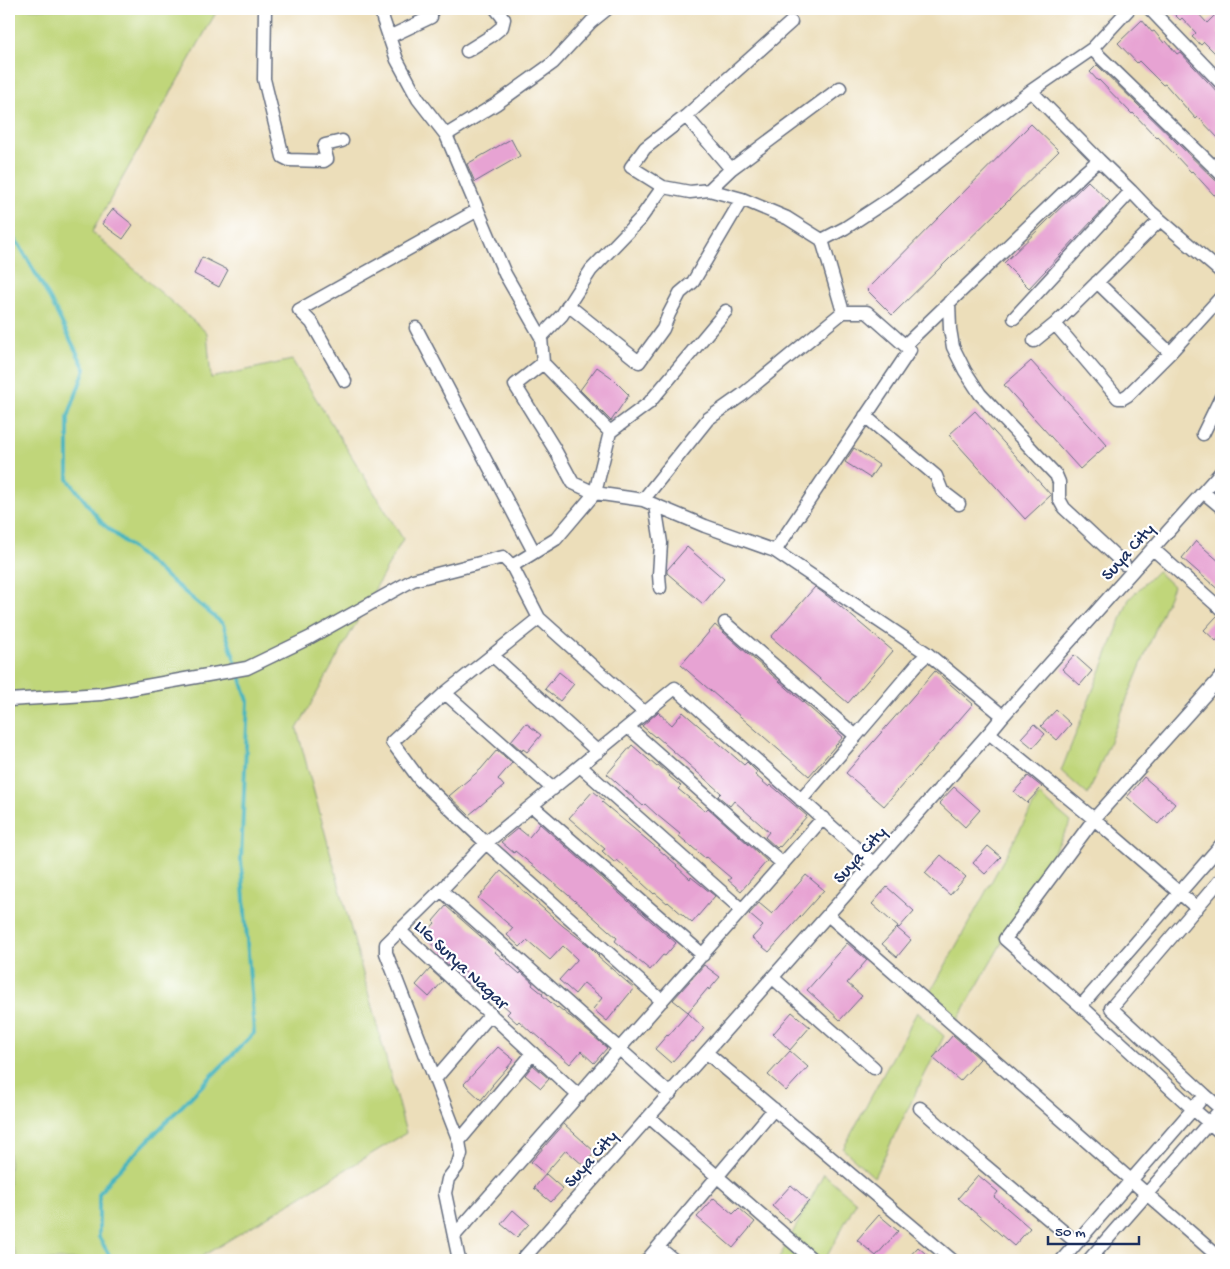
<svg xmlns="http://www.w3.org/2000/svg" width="1230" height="1269" viewBox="0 0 1230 1269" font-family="'Gochi Hand',sans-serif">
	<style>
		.green { fill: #c0d67a; stroke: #6e826c }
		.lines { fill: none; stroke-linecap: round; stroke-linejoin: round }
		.stream { stroke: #46b5be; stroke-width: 4 }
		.building { fill: #e7a3d3 }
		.minor-casing { stroke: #646c7e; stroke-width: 15 }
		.minor { stroke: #fff; stroke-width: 12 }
		.labels { text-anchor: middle; stroke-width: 4.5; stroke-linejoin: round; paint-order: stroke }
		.street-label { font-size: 18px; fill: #1b2f5e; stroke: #fff }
	</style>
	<rect width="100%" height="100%" fill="#fff"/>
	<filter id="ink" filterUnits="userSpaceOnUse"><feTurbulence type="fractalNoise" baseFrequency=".02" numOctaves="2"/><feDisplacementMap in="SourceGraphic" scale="10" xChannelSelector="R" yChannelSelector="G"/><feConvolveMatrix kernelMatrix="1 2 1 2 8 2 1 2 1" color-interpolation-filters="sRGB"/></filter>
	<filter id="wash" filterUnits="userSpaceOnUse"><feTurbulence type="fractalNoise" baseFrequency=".0096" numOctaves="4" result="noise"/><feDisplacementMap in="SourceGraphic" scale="20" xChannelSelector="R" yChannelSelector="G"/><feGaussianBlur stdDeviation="1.12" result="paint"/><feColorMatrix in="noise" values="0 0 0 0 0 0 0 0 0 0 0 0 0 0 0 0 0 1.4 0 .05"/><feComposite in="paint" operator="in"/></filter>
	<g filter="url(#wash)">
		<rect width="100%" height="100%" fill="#ecdeba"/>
		<!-- green -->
		<path class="green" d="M 9,9 L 218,9 L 92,232 L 207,333 L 211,378 L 292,360 L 403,539 L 297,729 L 406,1133 L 196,1260 L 18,1260 L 9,1238 Z
			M 1157,571 L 1173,586 L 1088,795 L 1061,771 L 1129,599 Z
			M 1039,795 L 1071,822 L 956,1023 L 928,997 Z
			M 917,1012 L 944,1036 L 874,1177 L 843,1149 Z
			M 824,1174 L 856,1202 L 825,1260 L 778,1260 Z"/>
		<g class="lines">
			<!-- stream -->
			<path class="stream" d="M 9,13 L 11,9
				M 9,233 L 20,246 L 50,299 L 85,369 L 68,417 L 68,479 L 102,523 L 223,624 L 248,701 L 241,859 L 254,1033 L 109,1180 L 99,1194 L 99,1237 L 112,1260"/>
		</g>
		<g id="blocks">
			<!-- building -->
			<path class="building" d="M 1169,9 L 1191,9 L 1190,9 L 1194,13 L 1196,11 L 1207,23 L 1221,9 L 1221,24 L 1218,33 L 1221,37 L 1221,49 L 1216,54 L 1204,42 L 1201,45 L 1192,37 L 1196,33 L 1182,18 L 1180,20 Z
				M 1142,20 L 1152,32 L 1154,31 L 1164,43 L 1166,41 L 1177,54 L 1180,52 L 1221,96 L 1221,141 L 1198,117 L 1196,119 L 1165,84 L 1163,85 L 1139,61 L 1137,63 L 1118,43 Z
				M 1097,65 L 1215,180 L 1221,182 L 1221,202 L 1214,194 L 1214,195 L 1192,171 L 1191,172 L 1158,137 L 1157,138 L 1133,113 L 1132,114 L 1099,80 L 1098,81 L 1090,72 Z
				M 1031,124 L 1059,151 L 892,315 L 867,290 Z
				M 511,139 L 520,156 L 475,182 L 467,164 Z
				M 1088,181 L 1110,202 L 1029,288 L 1004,263 Z
				M 113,209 L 133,225 L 123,239 L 102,224 Z
				M 202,257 L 228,270 L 219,287 L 194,274 Z
				M 1031,361 L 1107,445 L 1080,469 L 1004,385 Z
				M 597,367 L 611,377 L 629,395 L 611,421 L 580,390 Z
				M 975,411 L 1051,495 L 1025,519 L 949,435 Z
				M 854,448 L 879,465 L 870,478 L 845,462 Z
				M 1196,541 L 1221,563 L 1221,592 L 1182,558 Z
				M 687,547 L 724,579 L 703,604 L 667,573 L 667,570 Z
				M 815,587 L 834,601 L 893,651 L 848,703 L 771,637 Z
				M 1217,616 L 1221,617 L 1221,635 L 1216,641 L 1204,630 Z
				M 715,625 L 843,737 L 809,776 L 681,665 Z
				M 1074,655 L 1092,671 L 1080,685 L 1062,669 Z
				M 935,671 L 973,704 L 884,806 L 846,773 Z
				M 559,672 L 574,684 L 560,701 L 545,689 Z
				M 1056,710 L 1071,724 L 1057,740 L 1041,726 Z
				M 658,712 L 672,725 L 683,712 L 744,765 L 747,762 L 757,772 L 755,775 L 769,787 L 771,785 L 807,816 L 780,847 L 779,846 L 777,848 L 765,837 L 769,832 L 734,801 L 730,806 L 718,796 L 721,793 L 656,736 L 655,737 L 642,726 Z
				M 526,723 L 541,735 L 527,752 L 523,749 L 522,751 L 511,741 Z
				M 1034,724 L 1045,734 L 1033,748 L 1021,738 Z
				M 632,745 L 657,767 L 658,765 L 670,775 L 669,776 L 681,786 L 678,789 L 705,811 L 708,808 L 767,861 L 741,891 L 728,880 L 731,878 L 706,857 L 705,858 L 679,836 L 680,834 L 657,815 L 645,804 L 643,806 L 607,774 Z
				M 497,750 L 512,763 L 498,779 L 504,786 L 469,815 L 449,796 L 481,769 Z
				M 1028,776 L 1042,787 L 1027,803 L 1014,792 Z
				M 1144,777 L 1175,804 L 1158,824 L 1127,797 Z
				M 954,787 L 980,810 L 965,827 L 939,803 Z
				M 593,791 L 604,800 L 602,802 L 677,865 L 676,866 L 690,879 L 691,877 L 715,896 L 692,923 L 668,902 L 667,903 L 655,893 L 654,894 L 642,883 L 642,882 L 617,860 L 615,863 L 602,851 L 605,849 L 569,818 Z
				M 540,824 L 676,943 L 665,956 L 663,955 L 650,970 L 615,941 L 617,938 L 581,906 L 541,872 L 515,851 L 514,853 L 501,842 L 518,828 L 529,837 Z
				M 988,846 L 1001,857 L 985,874 L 973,863 Z
				M 941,855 L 966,877 L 950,895 L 925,873 Z
				M 501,871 L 563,926 L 588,945 L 599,956 L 598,957 L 634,988 L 607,1021 L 593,1009 L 602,998 L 584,983 L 575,994 L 559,980 L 577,960 L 577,959 L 563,946 L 550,960 L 527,940 L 520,947 L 507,935 L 513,928 L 478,898 Z
				M 806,875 L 824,890 L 769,952 L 752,938 L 763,926 L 749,914 L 759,903 L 772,914 Z
				M 887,887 L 914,911 L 899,928 L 872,904 Z
				M 446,906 L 496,950 L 495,952 L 520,974 L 521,972 L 533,983 L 532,985 L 543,994 L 542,995 L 557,1008 L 558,1007 L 569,1016 L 570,1016 L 607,1048 L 594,1063 L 581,1051 L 570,1064 L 533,1032 L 532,1033 L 519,1021 L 517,1023 L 507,1014 L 510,1011 L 459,967 L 455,971 L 444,961 L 447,958 L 423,936 L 435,923 L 433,921 Z
				M 897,928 L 911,940 L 897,957 L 882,944 Z
				M 847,943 L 867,960 L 847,983 L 862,996 L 840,1020 L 807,990 L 830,964 L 829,963 Z
				M 704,965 L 720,977 L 709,990 L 708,988 L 688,1012 L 673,1000 Z
				M 430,969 L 443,981 L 429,997 L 416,985 Z
				M 792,1012 L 810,1027 L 790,1050 L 773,1034 Z
				M 688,1013 L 704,1028 L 693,1042 L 691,1041 L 671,1063 L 655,1049 L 667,1035 L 668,1036 Z
				M 953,1035 L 980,1059 L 960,1081 L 933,1058 Z
				M 498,1047 L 514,1060 L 492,1085 L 493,1085 L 481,1100 L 464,1084 Z
				M 790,1051 L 808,1067 L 786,1091 L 768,1075 Z
				M 533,1065 L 549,1079 L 541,1088 L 525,1075 Z
				M 564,1124 L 595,1152 L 584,1166 L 566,1150 L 545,1174 L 531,1162 Z
				M 546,1174 L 563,1189 L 551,1202 L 534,1188 Z
				M 978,1175 L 998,1192 L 994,1197 L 1030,1228 L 1014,1246 L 958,1198 Z
				M 791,1185 L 809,1201 L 790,1222 L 772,1206 Z
				M 714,1198 L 733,1214 L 739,1208 L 755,1222 L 733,1248 L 697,1217 Z
				M 513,1210 L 529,1224 L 517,1237 L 501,1224 Z
				M 879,1215 L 898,1231 L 876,1256 L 857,1240 Z
				M 918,1247 L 933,1260 L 906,1260 Z"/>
		</g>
	</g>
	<g filter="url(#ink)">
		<use href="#blocks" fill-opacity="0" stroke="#646c7e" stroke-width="1"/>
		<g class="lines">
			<defs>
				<path id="minor" d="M 265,9 L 264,79 L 283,157 L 289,160 L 324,161 L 327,159 L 324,148 L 325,145 L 342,141
					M 382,9 L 383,19 L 397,60 L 418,99 L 446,135 L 505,274 L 541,337 L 543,363 L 610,432 L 595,493 L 556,539 L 512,566 L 539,618 L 645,713
					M 1150,9 L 1221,83
					M 791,22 L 686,116 L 645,148 L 631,167 L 663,187 L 690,192 L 709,190 L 742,199 L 787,218 L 822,240 L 845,228 L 894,196 L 1031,91 L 1092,49 L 1129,9
					M 389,37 L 431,17
					M 1092,49 L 1221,174
					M 467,51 L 491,36 L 502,27 L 504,19 L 496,9
					M 1031,91 L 1099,160 L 1131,191 L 1151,212 L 1221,272
					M 686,116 L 731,169
					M 446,135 L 496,104 L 553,63 L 591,22 L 607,9
					M 709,190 L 731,169 L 840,88
					M 1160,220 L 1055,324 L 1118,398 L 1123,398 L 1128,395 L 1170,353 L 1221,297
					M 822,240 L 843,312
					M 1097,282 L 1170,353
					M 949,302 L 950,329 L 953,347 L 965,371 L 980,394 L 1056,475 L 1059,482 L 1059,499 L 1064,508 L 1124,564
					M 568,305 L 639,362 L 663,329 L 669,314 L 680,293 L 693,282 L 742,199
					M 1014,318 L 1131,191
					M 416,328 L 534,552
					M 541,337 L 562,315 L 591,270 L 640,219 L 663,187
					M 1034,341 L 1055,324
					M 905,345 L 1084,173 L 1099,160
					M 543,363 L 515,385 L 554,448 L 573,483 L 595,493 L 643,500 L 705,526 L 775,551 L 928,654 L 1003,716
					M 345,381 L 312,323 L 299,310 L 478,210
					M 865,416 L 936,476 L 942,491 L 959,504
					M 610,432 L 649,403 L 726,311
					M 1203,434 L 1221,397
					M 1203,492 L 1221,507
					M 643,500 L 708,419 L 742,395 L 843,312 L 867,312 L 910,350 L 775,551
					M 655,505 L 661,543 L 659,575 L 660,588
					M 1153,549 L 1221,609
					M 539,618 L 445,693 L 392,742 L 420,780 L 486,843 L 662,1001
					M 725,623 L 856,736 L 919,662 L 928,654
					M 492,655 L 598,752
					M 445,693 L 553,789
					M 9,700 L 101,694 L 247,668 L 309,638 L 413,580 L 503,557 L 512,566
					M 628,727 L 783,864
					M 989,733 L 1094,819 L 1221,677
					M 580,766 L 742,910
					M 801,800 L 856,736
					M 532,806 L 703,955
					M 1221,879 L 1111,1008 L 1205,1095 L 1221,1109
					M 441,890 L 670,1094
					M 828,915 L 1221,1259
					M 399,930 L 579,1096
					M 773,978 L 874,1068
					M 1081,1006 L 1221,845
					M 707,1053 L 952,1260
					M 435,1079 L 491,1014
					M 1199,1102 L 1193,1109 L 1221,1133
					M 920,1108 L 982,1163 L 1077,1243
					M 649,1117 L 813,1260
					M 459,1141 L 533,1053
					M 454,1236 L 823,818
					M 658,1247 L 674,1260
					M 459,1260 L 445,1193 L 448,1179 L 457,1167 L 461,1154 L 459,1141 L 386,953 L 386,944 L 441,890 L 486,843 L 675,688 L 874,864
					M 522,1260 L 989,733 L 1003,716 L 1221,472
					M 647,1260 L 774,1109
					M 1062,1260 L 1193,1109 L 1081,1006 L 1005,939 L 1094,819 L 1197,908
					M 1089,1260 L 1221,1109"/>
			</defs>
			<!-- minor casing -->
			<use href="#minor" class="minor-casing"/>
			<!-- minor -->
			<use href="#minor" class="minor"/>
		</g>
	</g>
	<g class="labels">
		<!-- street labels -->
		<g class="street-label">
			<text transform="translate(1127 551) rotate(-48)" y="6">Suya City</text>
			<text transform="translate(859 854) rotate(-48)" y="6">Suya City</text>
			<text transform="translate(462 964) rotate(43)" y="6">LIG Surya Nagar</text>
			<text transform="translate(590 1158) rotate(-48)" y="6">Suya City</text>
		</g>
	</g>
	<!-- margin -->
	<rect width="1230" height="1269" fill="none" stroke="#fff" stroke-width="30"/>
	<!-- scale -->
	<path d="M1048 1236v8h91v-8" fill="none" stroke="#1b2f5e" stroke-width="2.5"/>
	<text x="1055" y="1236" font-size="15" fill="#1b2f5e" stroke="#ffffff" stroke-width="4" paint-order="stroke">50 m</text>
</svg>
